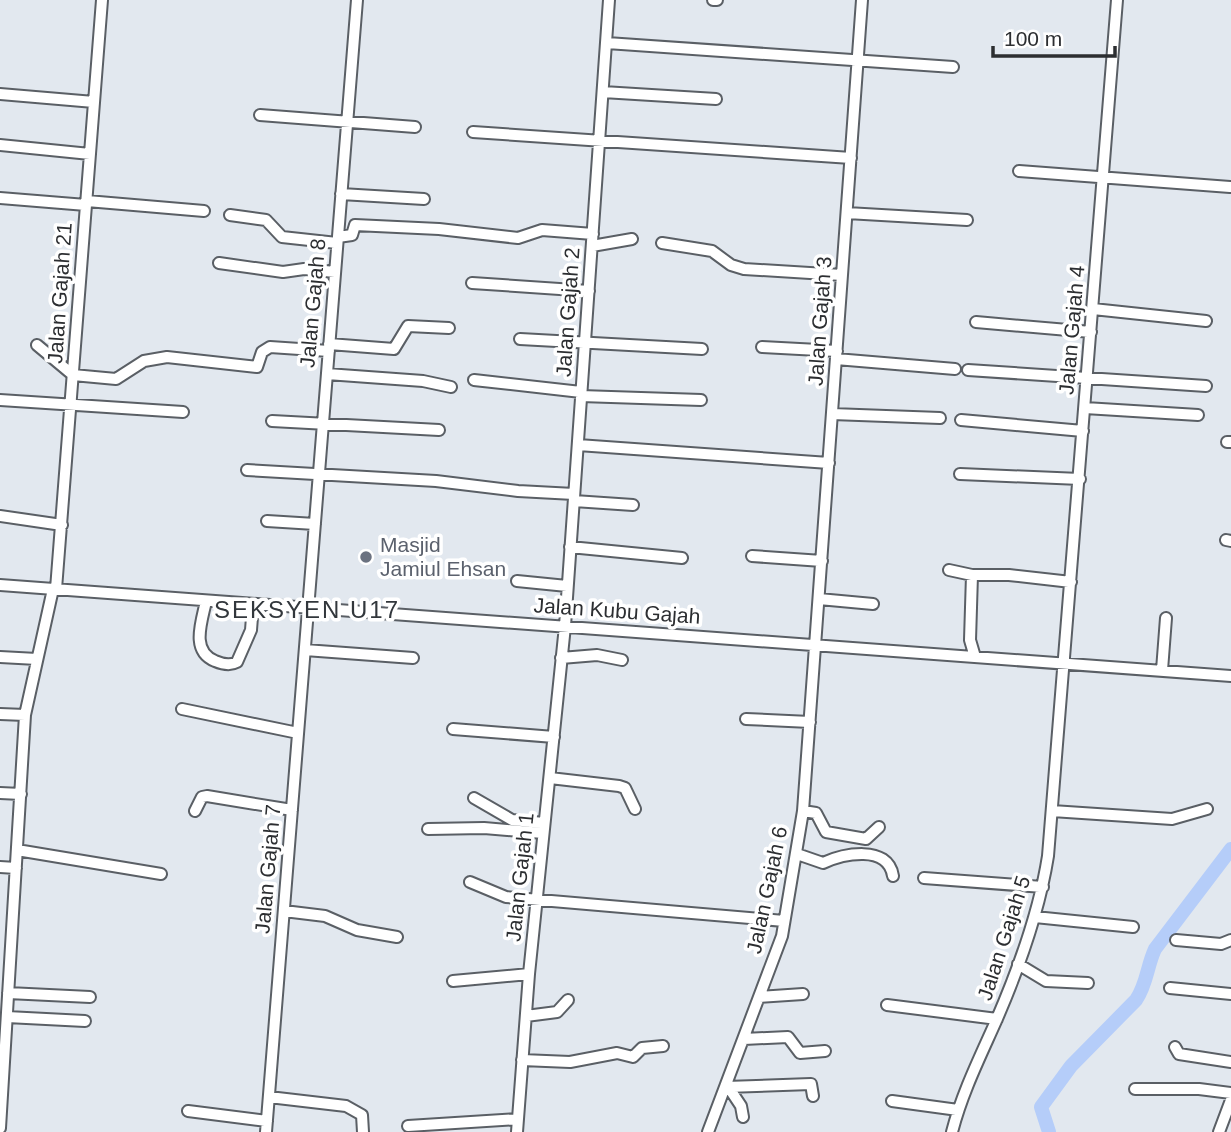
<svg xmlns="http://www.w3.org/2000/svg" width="1231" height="1132" viewBox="0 0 1231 1132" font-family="Helvetica,sans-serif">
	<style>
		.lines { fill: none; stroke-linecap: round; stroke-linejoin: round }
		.river { stroke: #b5cdf9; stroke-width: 14 }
		.minor-casing { stroke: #5a5f65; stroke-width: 14 }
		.minor { stroke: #fff; stroke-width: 10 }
		.worship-dot { fill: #6b7280; stroke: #fff; stroke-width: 2.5 }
		.labels { text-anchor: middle; stroke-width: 7; stroke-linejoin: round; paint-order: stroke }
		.street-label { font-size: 21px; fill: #2c2e31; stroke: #fff }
		.worship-label { font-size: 21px; fill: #5b616d; stroke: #fff; text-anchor: start }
		.quarter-label { font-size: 24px; letter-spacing: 2px; fill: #32373c; stroke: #fff }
	</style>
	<rect width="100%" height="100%" fill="#e2e8ef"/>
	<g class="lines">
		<!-- river -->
		<path class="river" d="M 1049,1132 L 1041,1107 L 1071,1066 L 1136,1000 C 1147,984 1147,966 1155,949 L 1231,849"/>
		<defs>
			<path id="minor" d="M 713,0 L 717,0
				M 607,43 L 953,67
				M 603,92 L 716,99
				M 0,94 L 94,102
				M 260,115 L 415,127
				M 473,132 L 851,158
				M 0,145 L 90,154
				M 1019,171 L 1230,187
				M 341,194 L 424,199
				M 0,198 L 86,205
				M 87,201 L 204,211
				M 847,213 L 967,220
				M 230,215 L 266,220 L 282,237 L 337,243
				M 338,237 L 352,235 L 355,225 L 439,229 L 518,238 L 542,230 L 593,234
				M 662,243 L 712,251 L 731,265 L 744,269 L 842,275
				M 592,246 L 632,239
				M 219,263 L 283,272 L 304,269 L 335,272
				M 472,283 L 589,291
				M 1093,309 L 1206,321
				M 976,322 L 1091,332
				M 520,339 L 702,349
				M 329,344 L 394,349 L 408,326 L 449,328
				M 37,345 L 73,375 L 116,379 L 144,361 L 167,357 L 257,367 L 262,352 L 270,347 L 329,351
				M 762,347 L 837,351
				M 836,359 L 955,369
				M 968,370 L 1206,386
				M 327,374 L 423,381 L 451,387
				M 474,380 L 581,392
				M 581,396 L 701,400
				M 0,400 L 183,412
				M 1085,408 L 1198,415
				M 832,414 L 940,418
				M 961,420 L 1083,431
				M 272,421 L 439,430
				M 1227,442 L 1231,442
				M 578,445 L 829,463
				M 247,470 L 436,481 L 518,491 L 574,494
				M 960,474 L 1080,479
				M 574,501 L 633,505
				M 0,516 L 62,525
				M 267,521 L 315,524
				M 1226,540 L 1231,541
				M 570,547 L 682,558
				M 752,556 L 822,561
				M 949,570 L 972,575 L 1009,575 L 1071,582
				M 972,575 L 970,640 L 975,657
				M 517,581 L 567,586
				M 0,585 L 1231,676
				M 56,589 L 102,0
				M 819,599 L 873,604
				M 206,601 C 202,621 190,651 215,661 C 222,664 230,666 237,662 L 251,630 L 253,604
				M 305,650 L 413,658
				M 0,657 L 37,659
				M 561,658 L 597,655 L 622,660
				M 1162,670 L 1166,618
				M 182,709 L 298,733
				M 0,714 L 25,715
				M 746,719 L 810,722
				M 453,729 L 554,737
				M 550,778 L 619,786 L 625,788 L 635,809
				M 0,793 L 21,794
				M 474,798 L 512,820 L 544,823
				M 195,811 L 202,797 L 207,796 L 292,810
				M 803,811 L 816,813 L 826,832 L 866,839 L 879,827
				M 1052,811 L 1172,819 L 1207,809
				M 428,829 L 484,828 L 543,833
				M 17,850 L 161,874
				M 797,854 L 823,863 C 843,854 888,844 893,876
				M 0,867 L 16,868
				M 924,878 L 1043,887
				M 470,882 L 506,897 L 784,921
				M 284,911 L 325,916 L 357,930 L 397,937
				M 1035,917 L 1133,927
				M 1176,940 L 1221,944 L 1231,940
				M 1018,964 L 1046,981 L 1088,983
				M 453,981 L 529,974
				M 1170,988 L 1231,994
				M 8,993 L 90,997
				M 759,997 L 803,994
				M 887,1005 L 997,1019
				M 526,1016 L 557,1012 L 568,1000
				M 7,1017 L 85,1021
				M 744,1039 L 788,1037 L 800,1053 L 825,1051
				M 1175,1047 L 1179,1054 L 1231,1062
				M 522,1060 L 570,1062 L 617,1053 L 633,1057 L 642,1048 L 663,1046
				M 726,1087 L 811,1084 L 813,1096
				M 729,1088 L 741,1106 L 743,1117
				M 1135,1089 L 1199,1089 L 1231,1093
				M 269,1097 L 346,1106 L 362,1115 L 363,1132
				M 892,1101 L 958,1110
				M 188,1111 L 267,1121
				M 408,1126 L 518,1119
				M 0,1128 L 25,715 L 53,589
				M 266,1132 L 357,0
				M 517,1132 L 529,974 L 565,626 L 609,0
				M 708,1132 L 782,936 L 803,811 L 862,0
				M 952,1132 C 962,1093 980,1057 996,1021 C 1019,968 1039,913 1048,856 L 1117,0
				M 1219,1132 L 1231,1100"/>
		</defs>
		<!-- minor casing -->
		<use href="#minor" class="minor-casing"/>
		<!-- minor -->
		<use href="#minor" class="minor"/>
	</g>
	<!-- markers -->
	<circle class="worship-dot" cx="366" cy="557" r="7"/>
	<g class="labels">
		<!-- street labels -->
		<g class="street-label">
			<text transform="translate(60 293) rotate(-86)" y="7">Jalan Gajah 21</text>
			<text transform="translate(313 303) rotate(-85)" y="7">Jalan Gajah 8</text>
			<text transform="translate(568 312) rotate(-86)" y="7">Jalan Gajah 2</text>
			<text transform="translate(820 321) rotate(-86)" y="7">Jalan Gajah 3</text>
			<text transform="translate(1072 330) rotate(-85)" y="7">Jalan Gajah 4</text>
			<text transform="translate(617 611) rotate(4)" y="7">Jalan Kubu Gajah</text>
			<text transform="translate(268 869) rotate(-85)" y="7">Jalan Gajah 7</text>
			<text transform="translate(520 877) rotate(-84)" y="7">Jalan Gajah 1</text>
			<text transform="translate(767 890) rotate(-78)" y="7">Jalan Gajah 6</text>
			<text transform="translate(1004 938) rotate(-72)" y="7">Jalan Gajah 5</text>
		</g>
		<!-- worship labels -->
		<g class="worship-label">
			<text x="380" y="552">Masjid<tspan x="380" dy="24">Jamiul Ehsan</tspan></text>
		</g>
		<!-- quarter labels -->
		<g class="quarter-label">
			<text x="307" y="618">SEKSYEN U17</text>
		</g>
	</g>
	<!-- scale -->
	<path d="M993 46v10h122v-10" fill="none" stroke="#2c2e31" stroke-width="3.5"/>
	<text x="1004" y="46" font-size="21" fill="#2c2e31" stroke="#ffffff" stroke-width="5" paint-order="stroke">100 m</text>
</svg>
